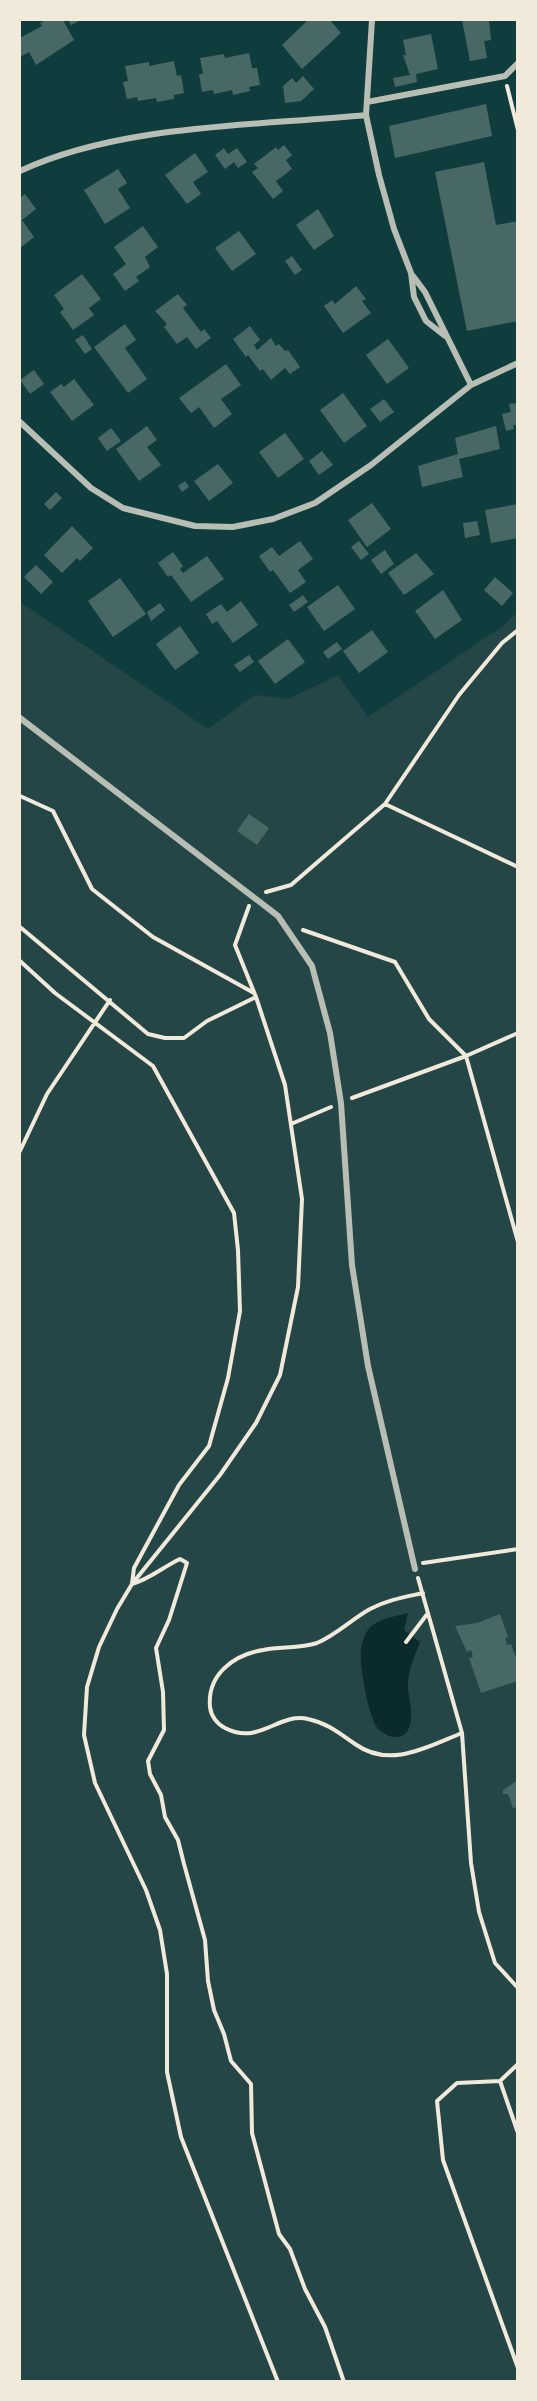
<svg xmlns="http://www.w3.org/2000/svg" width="537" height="2401" viewBox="0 0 537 2401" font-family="'Asap Condensed',sans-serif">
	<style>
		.green { fill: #244646 }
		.water { fill: #0a2a2b }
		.building { fill: #486865 }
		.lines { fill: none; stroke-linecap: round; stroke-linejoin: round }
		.path { stroke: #f1e9da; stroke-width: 4 }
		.minor { stroke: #b8beb3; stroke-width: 6 }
	</style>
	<rect width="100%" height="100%" fill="#0f3d3e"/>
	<!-- green -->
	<path class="green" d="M 20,602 L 208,729 L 255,695 L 288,699 L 338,675 L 368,717 L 503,626 L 517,612 L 517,2381 L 20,2381 Z"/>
	<!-- water -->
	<path class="water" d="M 408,1613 L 404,1630 L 420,1642 C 415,1655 409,1668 408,1682 C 407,1697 415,1713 409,1728 C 403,1743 383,1737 376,1726 C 368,1713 359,1664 361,1649 C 362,1640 366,1630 373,1625 C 383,1618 397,1616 408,1613 Z"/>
	<!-- building -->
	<path class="building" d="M 46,20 L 63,20 L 74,40 L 36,65 L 29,52 L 20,57 L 20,38 L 42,26 L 40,23 Z
		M 68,20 L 81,20 L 71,25 Z
		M 308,20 L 330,20 L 341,33 L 302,69 L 282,45 Z
		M 462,20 L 489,20 L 491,40 L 484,41 L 487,58 L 470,61 Z
		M 431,34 L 438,69 L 416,74 L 417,82 L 395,87 L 393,78 L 410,75 L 403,55 L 406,55 L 403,40 Z
		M 249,53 L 252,68 L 257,68 L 260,85 L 249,87 L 250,91 L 233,95 L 232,90 L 214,94 L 213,90 L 202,92 L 199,74 L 203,74 L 200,58 L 224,54 L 225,58 Z
		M 174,61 L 177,76 L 181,75 L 184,93 L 174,95 L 174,99 L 157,102 L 156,98 L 138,101 L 137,97 L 127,99 L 123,82 L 128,81 L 125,66 L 149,62 L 149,66 Z
		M 303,76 L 314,89 L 301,101 L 285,103 L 283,86 L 292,78 L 296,83 Z
		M 486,104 L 492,136 L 395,158 L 389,126 Z
		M 284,145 L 292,155 L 286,160 L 292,169 L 276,181 L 283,191 L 273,199 L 252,172 L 258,168 L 254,164 L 276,147 L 278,150 Z
		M 224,148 L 228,154 L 237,148 L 247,162 L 238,168 L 234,162 L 225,169 L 215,155 Z
		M 195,153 L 208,172 L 193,182 L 201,194 L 187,204 L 165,175 Z
		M 484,162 L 496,225 L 518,221 L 518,321 L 467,331 L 435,172 Z
		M 118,169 L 127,183 L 118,189 L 130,208 L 105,224 L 84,190 Z
		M 25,194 L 36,209 L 22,220 L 34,237 L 20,248 L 20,198 Z
		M 318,209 L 334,236 L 314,250 L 296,225 Z
		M 143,226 L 158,247 L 145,257 L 150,267 L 136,277 L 139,281 L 125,291 L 113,274 L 126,264 L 114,247 Z
		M 239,231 L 256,254 L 232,271 L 215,248 Z
		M 292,256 L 302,270 L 295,275 L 285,261 Z
		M 82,274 L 101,299 L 89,308 L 94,315 L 73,330 L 60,312 L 64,309 L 54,295 Z
		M 356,286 L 366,299 L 362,301 L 371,313 L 343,333 L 324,306 L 332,300 L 335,304 Z
		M 178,294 L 187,305 L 183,308 L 201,332 L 204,329 L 211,338 L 196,349 L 187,337 L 177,344 L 164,327 L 167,324 L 155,311 Z
		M 125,324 L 136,340 L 125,348 L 147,379 L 128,393 L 94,347 Z
		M 250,326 L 260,340 L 254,345 L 257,350 L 271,338 L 276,346 L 279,344 L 285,351 L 288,350 L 300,367 L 290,374 L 285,368 L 271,380 L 263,369 L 260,371 L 248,355 L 246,357 L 233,339 Z
		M 83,335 L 92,349 L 85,354 L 75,340 Z
		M 388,339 L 409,368 L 387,384 L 366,355 Z
		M 226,364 L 241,385 L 221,399 L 232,414 L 214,428 L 199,407 L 191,413 L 179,398 Z
		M 34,370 L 44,384 L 30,394 L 20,380 Z
		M 74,379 L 94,405 L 72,421 L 50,392 L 61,384 L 64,387 Z
		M 343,393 L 367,426 L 344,443 L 320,410 Z
		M 384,399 L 394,412 L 380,422 L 370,409 Z
		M 518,403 L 518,425 L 513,425 L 514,429 L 506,431 L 502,414 L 511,412 L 509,404 Z
		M 147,426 L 157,440 L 147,447 L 161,465 L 139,481 L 116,449 Z
		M 496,426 L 500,449 L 459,459 L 463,477 L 422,487 L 418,466 L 458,454 L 455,438 Z
		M 111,428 L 121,441 L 107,451 L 98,438 Z
		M 285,433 L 304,459 L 278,478 L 259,452 Z
		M 322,451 L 333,465 L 319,475 L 309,461 Z
		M 218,464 L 233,483 L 209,501 L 194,481 Z
		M 185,481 L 189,487 L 182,492 L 178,486 Z
		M 56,492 L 62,498 L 50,510 L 44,504 Z
		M 372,503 L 391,529 L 367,547 L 348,520 Z
		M 518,504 L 518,538 L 491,543 L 485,510 Z
		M 477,521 L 480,535 L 465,538 L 463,523 Z
		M 72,526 L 93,548 L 80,561 L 77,558 L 62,573 L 44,555 Z
		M 300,541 L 313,559 L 298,570 L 306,582 L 290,593 L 273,570 L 270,572 L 259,556 L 272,547 L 279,556 Z
		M 359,541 L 369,554 L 361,560 L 351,547 Z
		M 385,550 L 394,564 L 381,574 L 371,560 Z
		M 173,552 L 183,566 L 180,569 L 183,573 L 207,556 L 224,579 L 191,602 L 171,575 L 168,577 L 158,563 Z
		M 416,553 L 434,574 L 404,595 L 388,573 Z
		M 36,565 L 53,582 L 41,594 L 24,577 Z
		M 495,577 L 513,593 L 502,606 L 484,590 Z
		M 120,578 L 146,614 L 113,637 L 88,601 Z
		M 338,585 L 355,609 L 324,631 L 307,607 Z
		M 443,590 L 462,620 L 435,639 L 415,611 Z
		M 303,595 L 308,602 L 294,612 L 289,605 Z
		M 241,601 L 258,625 L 233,643 L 217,621 L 212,624 L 206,614 L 221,604 L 227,612 Z
		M 160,603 L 165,610 L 151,621 L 147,612 Z
		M 180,626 L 199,653 L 175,670 L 156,644 Z
		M 372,630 L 388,652 L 359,673 L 343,651 Z
		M 288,639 L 305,662 L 275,684 L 258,661 Z
		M 337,642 L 342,649 L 328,659 L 323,652 Z
		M 249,655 L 254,662 L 240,672 L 234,665 Z
		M 249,814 L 269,828 L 257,845 L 237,831 Z
		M 500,1614 L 508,1637 L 505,1638 L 507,1645 L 511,1644 L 518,1664 L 518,1681 L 481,1693 L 469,1658 L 473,1657 L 471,1650 L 467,1652 L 455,1626 L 477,1623 Z
		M 518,1780 L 518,1807 L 513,1808 L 508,1794 L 503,1794 L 503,1790 Z"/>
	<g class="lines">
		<!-- path -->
		<path class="path" d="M 507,86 L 518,130
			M 20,796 L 53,811 L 92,889 L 153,937 L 254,993
			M 385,804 L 518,867
			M 266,892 L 291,885 L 385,804 L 459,695 L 502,643 L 518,630
			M 249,906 L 235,945 L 256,997 L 285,1085 L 302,1199 L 298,1287 L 280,1375 L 256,1423 L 220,1475 L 132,1584 L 117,1609 L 99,1647 L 87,1687 L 84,1735 L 95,1783 L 146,1890 L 160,1930 L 167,1974 L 167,2072 L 181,2137 L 278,2382
			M 20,927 L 148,1034 L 165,1038 L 184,1038 L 207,1021 L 256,997
			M 303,930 L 395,962 L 429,1019 L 466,1056 L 518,1242
			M 20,961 L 55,993 L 153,1066 L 234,1213 L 238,1250 L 240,1311 L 228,1378 L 209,1446 L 179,1485 L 134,1568 L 132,1584 C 150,1579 163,1567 180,1559 L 187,1563 L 169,1620 L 156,1648 L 163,1692 L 164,1730 L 148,1761 L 150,1774 L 161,1795 L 165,1817 L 178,1840 L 184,1864 L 205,1940 L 208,1981 L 214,2010 L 224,2034 L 231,2061 L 251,2084 L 252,2133 L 279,2234 L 290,2249 L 305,2289 L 325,2327 L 344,2382
			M 352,1098 L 466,1056 L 518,1033
			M 291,1124 L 331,1107
			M 20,1151 L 47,1094 L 110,1000
			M 423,1563 L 518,1549
			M 418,1578 L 462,1733 L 471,1863 L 479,1912 L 495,1963 L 518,1988
			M 423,1593 C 405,1597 387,1600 370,1609 C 352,1619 336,1635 317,1643 C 299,1649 280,1646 263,1650 C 233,1655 207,1675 210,1707 C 211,1716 217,1724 225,1728 C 259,1746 279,1712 308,1719 C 327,1723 339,1733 355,1744 C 390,1769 427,1747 462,1733
			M 406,1642 L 428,1613
			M 518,2064 L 500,2081 L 518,2133
			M 500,2081 L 457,2083 L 437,2101 L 443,2160 L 518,2368"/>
		<!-- minor -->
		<path class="minor" d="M 372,20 L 366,115 L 379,175 L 394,229 L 411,273 L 414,297 L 426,321 L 445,336
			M 367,102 L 505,76 L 518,63
			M 20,171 C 121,124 256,126 366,115
			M 413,276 L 425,292 L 471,385
			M 20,422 L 91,488 L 123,508 L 195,526 L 233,527 L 273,519 L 315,503 L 371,465 L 471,385 L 518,363
			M 20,718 L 278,916 L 312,966 L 330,1033 L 341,1103 L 352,1265 L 368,1366 L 415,1569"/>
	</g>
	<!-- border -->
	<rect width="537" height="2401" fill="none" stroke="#f1e9da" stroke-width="42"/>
</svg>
